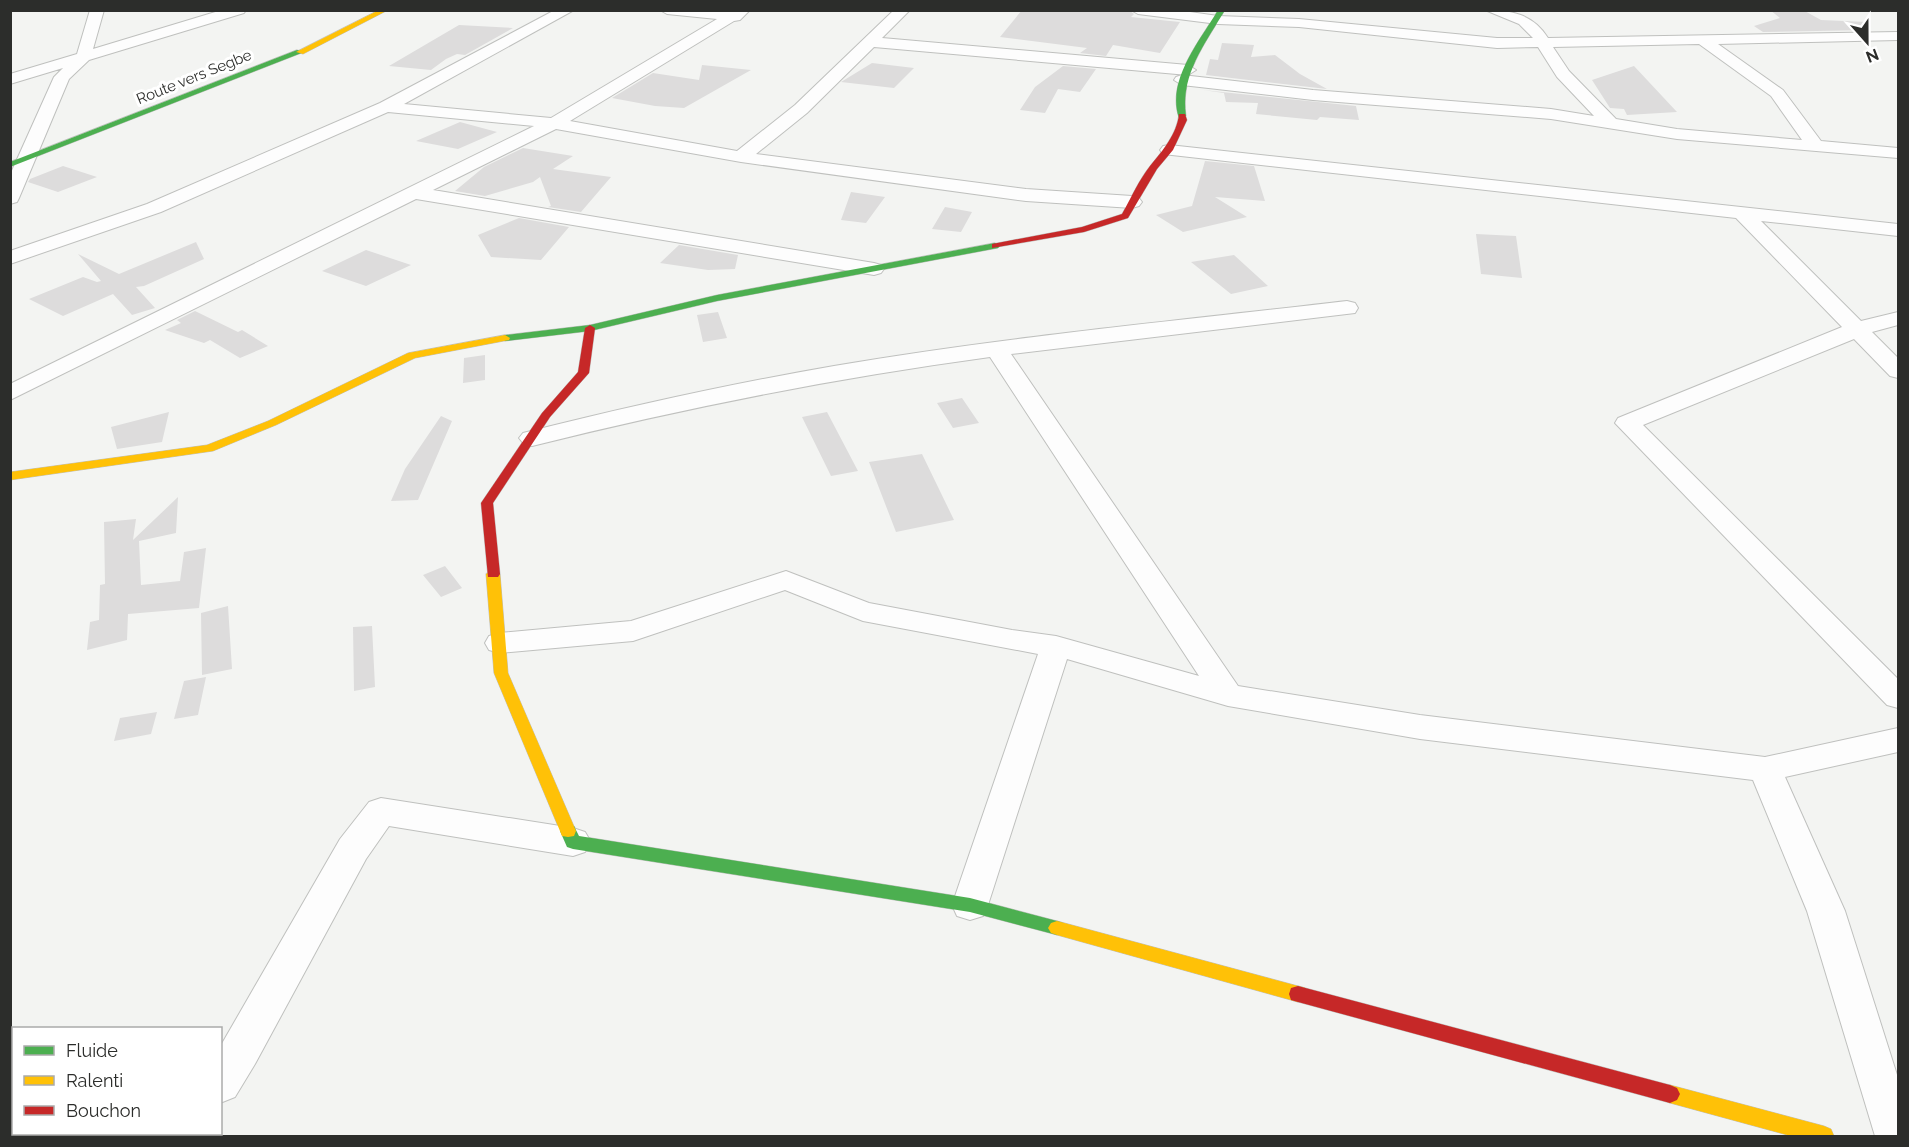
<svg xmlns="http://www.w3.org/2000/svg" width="1909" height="1147" viewBox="0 0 1909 1147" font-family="Raleway,sans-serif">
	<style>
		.building { fill: #dddcdc }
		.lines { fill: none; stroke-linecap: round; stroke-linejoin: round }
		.street-casing { stroke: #bfc0be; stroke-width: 2 }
		.fast-casing { stroke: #bfc0be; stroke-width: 1 }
		.slow-casing { stroke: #bfc0be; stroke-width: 1 }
		.jam-casing { stroke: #bfc0be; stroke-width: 1 }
		.street { fill: #fdfdfd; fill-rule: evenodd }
		.fast { fill: #4caf50; fill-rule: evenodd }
		.slow { fill: #ffc107; fill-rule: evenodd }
		.jam { fill: #c62828; fill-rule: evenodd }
		.labels { text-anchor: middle; stroke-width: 6; stroke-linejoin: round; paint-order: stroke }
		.far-street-label { font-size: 15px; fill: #2c2d2b; stroke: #fff }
	</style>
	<rect width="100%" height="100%" fill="#f3f4f2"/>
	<!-- building -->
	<path class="building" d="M 1022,10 L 1129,10 L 1134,14 L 1131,17 L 1180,22 L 1160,53 L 1113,45 L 1106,56 L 1080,53 L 1087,48 L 1000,37 Z
		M 1770,10 L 1803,10 L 1821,20 L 1867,22 L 1867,30 L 1763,32 L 1754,26 L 1780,18 Z
		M 459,25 L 513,28 L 465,55 L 457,54 L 446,59 L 431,70 L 389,66 Z
		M 1222,43 L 1254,45 L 1251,57 L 1275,55 L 1300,74 L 1327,89 L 1206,75 L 1210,59 L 1218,60 Z
		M 872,63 L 914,68 L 894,88 L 841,82 Z
		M 702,65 L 751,70 L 684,108 L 655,106 L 612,98 L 653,73 L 699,80 Z
		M 1063,66 L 1096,69 L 1080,92 L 1058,89 L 1045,113 L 1020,110 L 1035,87 Z
		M 1634,66 L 1677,112 L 1627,115 L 1624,109 L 1610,108 L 1592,80 Z
		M 1203,90 L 1356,106 L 1359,120 L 1320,117 L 1317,120 L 1256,114 L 1258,103 L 1226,102 L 1224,93 Z
		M 460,122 L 497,132 L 458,149 L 416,141 Z
		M 523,148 L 573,156 L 553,169 L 611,177 L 581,212 L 548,207 L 551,206 L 540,177 L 533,182 L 485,196 L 455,191 L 484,167 Z
		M 1205,161 L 1254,166 L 1265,201 L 1215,197 L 1247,217 L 1183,232 L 1156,215 L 1192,206 Z
		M 63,166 L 97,177 L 58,192 L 28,182 L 30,179 Z
		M 851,192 L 885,197 L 866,223 L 841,220 Z
		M 945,207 L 972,212 L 961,232 L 932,229 Z
		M 519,218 L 569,227 L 541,260 L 491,257 L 478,235 Z
		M 1476,234 L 1516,236 L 1522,278 L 1481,274 Z
		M 196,242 L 204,259 L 144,286 L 136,287 L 155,308 L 132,315 L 113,294 L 63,316 L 29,299 L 83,277 L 97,282 L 101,281 L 78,254 L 119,274 Z
		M 679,245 L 738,255 L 735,269 L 708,270 L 660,263 Z
		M 366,250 L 411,265 L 366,286 L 322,271 Z
		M 1234,255 L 1268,286 L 1231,294 L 1191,262 Z
		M 195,311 L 238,332 L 242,330 L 268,346 L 240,358 L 210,340 L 204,343 L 165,330 L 181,323 L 177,320 Z
		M 718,312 L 727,338 L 703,342 L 697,315 Z
		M 485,355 L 485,380 L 463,383 L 464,358 Z
		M 962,398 L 979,423 L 953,428 L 937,403 Z
		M 169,412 L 162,442 L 117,449 L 111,427 Z
		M 827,412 L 858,471 L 831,476 L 802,417 Z
		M 441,416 L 452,421 L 418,500 L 391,501 L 405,469 Z
		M 922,454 L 954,520 L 896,532 L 869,462 Z
		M 178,497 L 176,533 L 139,541 L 141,585 L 180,581 L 184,552 L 206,548 L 199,608 L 128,614 L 127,640 L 87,650 L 90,622 L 99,620 L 100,585 L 105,584 L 104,522 L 136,519 L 133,540 Z
		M 445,566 L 462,588 L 441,597 L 423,575 Z
		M 228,606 L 232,669 L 202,675 L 201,613 Z
		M 372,626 L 375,687 L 354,691 L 353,627 Z
		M 206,677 L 198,715 L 174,719 L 184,681 Z
		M 157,712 L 151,734 L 114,741 L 120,718 Z"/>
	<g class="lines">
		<defs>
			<path id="street" d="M 90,10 L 104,10 L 93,49 L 222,10 L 246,10 L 244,13 L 89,60 L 69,79 L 19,198 L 17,202 L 10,204 L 10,175 L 54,77 L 63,68 L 10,84 L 10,74 L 77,54 Z
				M 555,10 L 574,10 L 404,104 L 551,118 L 717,19 L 667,14 L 660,10 L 750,10 L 740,20 L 734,21 L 570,121 L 737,151 L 795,105 L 894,10 L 910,10 L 882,38 L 1188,65 L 1196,70 L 1188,75 L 874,47 L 807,113 L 756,154 L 1026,189 L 1132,196 L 1139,198 L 1142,202 L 1139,206 L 1132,208 L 1026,201 L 741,162 L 556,129 L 433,190 L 874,263 L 881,265 L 884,269 L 881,273 L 874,275 L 416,199 L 10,400 L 10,384 L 534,126 L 388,112 L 161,212 L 10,264 L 10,251 L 147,204 L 380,103 Z
				M 1131,10 L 1176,10 L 1218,16 L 1299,19 L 1497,38 L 1533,38 L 1519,24 L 1485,10 C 1511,10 1533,14 1548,38 L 1898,32 L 1898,40 L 1718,44 L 1783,90 L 1821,141 L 1898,148 L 1898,158 L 1677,139 L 1551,119 L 1313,100 L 1182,85 L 1174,80 L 1176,77 L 1182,75 L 1313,90 L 1551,109 L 1594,116 L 1557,77 L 1538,47 L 1497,48 L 1299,27 L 1218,24 L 1138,14 ZM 1699,44 L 1771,96 L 1802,140 L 1677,129 L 1616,119 L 1569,71 L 1553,47 Z
				M 1169,145 L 1898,224 L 1898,236 L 1761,221 L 1861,321 L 1898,312 L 1898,325 L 1872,332 L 1898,358 L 1898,378 L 1890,376 L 1854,339 L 1643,425 L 1898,679 L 1898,708 L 1887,705 L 1615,423 L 1618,418 L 1842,327 L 1736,218 L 1163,154 L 1160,150 L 1163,146 Z
				M 1347,301 L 1355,303 L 1358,308 L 1355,313 L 1011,354 L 1238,686 L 1420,715 L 1765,757 L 1898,728 L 1898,752 L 1785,777 L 1845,911 L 1898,1078 L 1898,1136 L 1875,1136 L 1807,911 L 1753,780 L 1420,739 L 1228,706 L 1067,659 L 988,905 L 983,916 L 970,920 L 957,916 L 952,905 L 1038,654 L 863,621 L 785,590 L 633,641 L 500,653 L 489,650 L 485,643 L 489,636 L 500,633 L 631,621 L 786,571 L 869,603 L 1012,630 L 1056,636 L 1199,676 L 990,357 C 835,378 684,408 532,446 L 523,443 L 519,438 L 523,433 C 626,407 729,384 834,366 C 1004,337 1176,321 1347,301 Z
				M 381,798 L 573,828 L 585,832 L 591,842 L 585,852 L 573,856 L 389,826 L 366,859 L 255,1064 L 235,1097 L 220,1103 L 220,1047 L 340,839 L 369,802 Z
				M 167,1134 L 210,1134 L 209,1136 L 166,1136 Z"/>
			<path id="fast" d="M 1218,10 L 1225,10 C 1205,44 1180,75 1186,116 L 1179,118 C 1166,80 1200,41 1218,10 Z
				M 297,50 L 304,52 L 10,167 L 10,162 Z
				M 995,243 L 1000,246 L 998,248 L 717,301 L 590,331 L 505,341 L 500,338 L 505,335 L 590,325 L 717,295 Z
				M 568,825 L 574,826 L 579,836 L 970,898 L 1057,921 L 1063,923 L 1066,928 L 1063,933 L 1057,935 L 970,912 L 573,849 L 567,847 L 560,831 L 562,826 Z
				M 10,1089 L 14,1090 L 14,1108 L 10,1107 Z
				M 111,1134 L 139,1134 L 140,1136 L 112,1136 Z"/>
			<path id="slow" d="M 379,10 L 388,10 L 303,54 L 296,52 Z
				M 505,335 L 510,338 L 509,340 L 415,358 L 276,425 L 213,451 L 10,480 L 10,472 L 207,445 L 268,421 L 408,353 Z
				M 493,570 L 500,574 L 508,673 L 576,831 L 574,836 L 568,837 L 562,836 L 560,831 L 494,673 L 486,574 Z
				M 1057,921 L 1298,986 L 1305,988 L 1307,994 L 1305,1000 L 1298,1002 L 1057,935 L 1051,933 L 1048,928 L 1051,923 Z
				M 1670,1085 L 1824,1126 L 1831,1129 L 1834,1136 L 1791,1136 L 1670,1103 L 1663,1100 L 1660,1094 L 1663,1088 Z"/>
			<path id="jam" d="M 1179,114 L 1185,114 L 1187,120 L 1173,150 L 1157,169 L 1128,218 L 1084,232 L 992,248 L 992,244 L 1082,227 L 1122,214 C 1131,198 1139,180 1150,166 C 1163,150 1177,134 1179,114 Z
				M 590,325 L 595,328 L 589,373 L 550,417 L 493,503 L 500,574 L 498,577 L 488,577 L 481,503 L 542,413 L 578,372 L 585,328 Z
				M 1298,986 L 1670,1085 L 1677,1088 L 1680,1094 L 1677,1100 L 1670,1103 L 1298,1002 L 1291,1000 L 1289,994 L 1291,988 Z"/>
		</defs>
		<!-- street casing -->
		<use href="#street" class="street-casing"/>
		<!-- fast casing -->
		<use href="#fast" class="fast-casing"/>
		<!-- slow casing -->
		<use href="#slow" class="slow-casing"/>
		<!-- jam casing -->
		<use href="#jam" class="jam-casing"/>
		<!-- street -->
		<use href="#street" class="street"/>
		<!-- fast -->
		<use href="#fast" class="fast"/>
		<!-- slow -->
		<use href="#slow" class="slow"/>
		<!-- jam -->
		<use href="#jam" class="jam"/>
	</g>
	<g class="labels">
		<!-- far-street labels -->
		<g class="far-street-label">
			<text transform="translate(194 77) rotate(-22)" y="5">Route vers Segbe</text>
		</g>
	</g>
	<!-- border -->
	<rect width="1909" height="1147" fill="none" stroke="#2c2d2b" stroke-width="24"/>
	<!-- legend -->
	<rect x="12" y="1027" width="210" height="108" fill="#ffffff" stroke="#ababaa" stroke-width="1.5"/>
	<rect x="24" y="1046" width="30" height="9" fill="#4caf50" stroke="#ababaa" stroke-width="1.5"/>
	<text x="66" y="1057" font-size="18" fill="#2c2d2b">Fluide</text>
	<rect x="24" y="1076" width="30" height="9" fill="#ffc107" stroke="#ababaa" stroke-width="1.5"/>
	<text x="66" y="1087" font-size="18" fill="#2c2d2b">Ralenti</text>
	<rect x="24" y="1106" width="30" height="9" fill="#c62828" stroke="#ababaa" stroke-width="1.5"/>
	<text x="66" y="1117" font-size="18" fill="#2c2d2b">Bouchon</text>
	<!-- north arrow -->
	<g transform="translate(1867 42) rotate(159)" stroke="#ffffff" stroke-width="4.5" paint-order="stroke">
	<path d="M0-4.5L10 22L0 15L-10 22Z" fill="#2c2d2b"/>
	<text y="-9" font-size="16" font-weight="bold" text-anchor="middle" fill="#2c2d2b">N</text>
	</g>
</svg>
